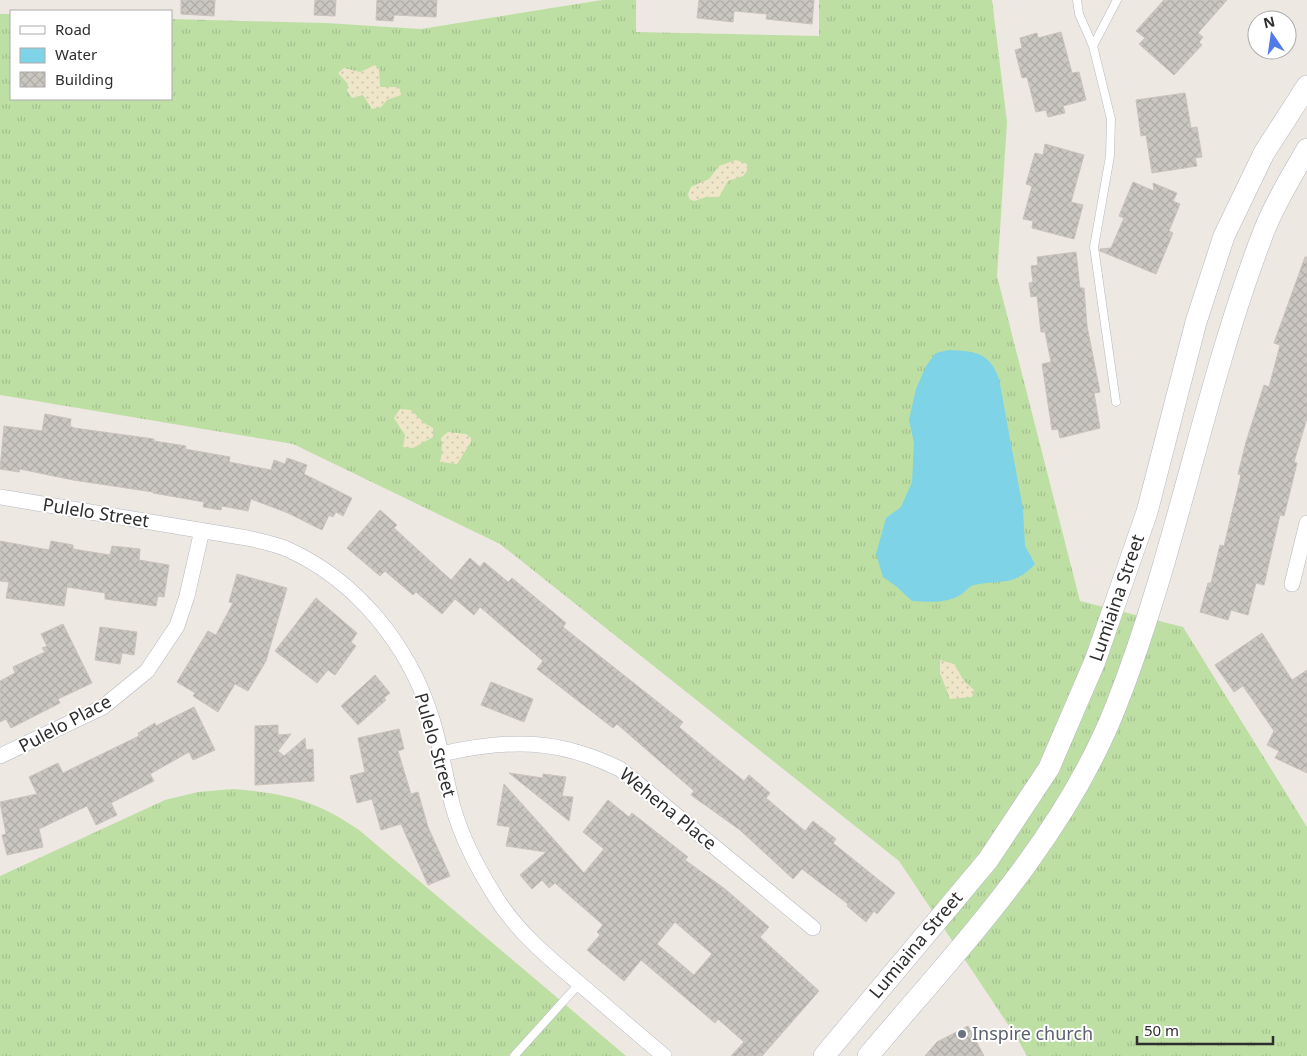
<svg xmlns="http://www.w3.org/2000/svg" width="1307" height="1056" viewBox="0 0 1307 1056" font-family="'Noto Sans',sans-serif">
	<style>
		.grass { fill: url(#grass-tufts) }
		.sand { fill: url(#sand-dots) }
		.water { fill: #7fd3e6 }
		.building { fill: url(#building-cross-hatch); stroke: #c9c3bb; fill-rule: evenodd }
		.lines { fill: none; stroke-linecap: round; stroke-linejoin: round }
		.service-casing { stroke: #b5b8c0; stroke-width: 9 }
		.minor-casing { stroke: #b5b8c0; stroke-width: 16 }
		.secondary-casing { stroke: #b5b8c0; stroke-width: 22 }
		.service { stroke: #fff; stroke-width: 8 }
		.minor { stroke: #fff; stroke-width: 15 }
		.secondary { stroke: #fff; stroke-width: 21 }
		.worship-dot { fill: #6b7280; stroke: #fff; stroke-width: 2 }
		.labels { text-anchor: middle; stroke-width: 4; stroke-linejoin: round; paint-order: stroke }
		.street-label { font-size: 18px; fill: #2e2e2e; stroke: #fff }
		.worship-label { font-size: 18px; fill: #5b616d; stroke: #fff; text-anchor: start }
	</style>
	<defs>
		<pattern id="grass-tufts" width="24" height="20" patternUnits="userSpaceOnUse" patternTransform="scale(1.25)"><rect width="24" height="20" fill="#bddfa4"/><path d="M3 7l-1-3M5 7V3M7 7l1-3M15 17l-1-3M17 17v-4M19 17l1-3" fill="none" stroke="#a3c08e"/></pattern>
		<pattern id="sand-dots" width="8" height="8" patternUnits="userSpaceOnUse" patternTransform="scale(1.25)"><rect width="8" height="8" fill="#efe6c9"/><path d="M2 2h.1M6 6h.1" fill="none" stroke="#cdc6ad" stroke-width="1.8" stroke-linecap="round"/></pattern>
		<pattern id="building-cross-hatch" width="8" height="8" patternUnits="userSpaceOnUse" patternTransform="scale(1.25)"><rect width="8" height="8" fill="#cac6c0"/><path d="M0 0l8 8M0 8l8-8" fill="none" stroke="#aeaaa5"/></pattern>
	</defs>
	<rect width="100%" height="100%" fill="#eee8e2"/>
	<!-- grass -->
	<path class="grass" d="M 602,0 L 636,0 L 636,32 L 819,36 L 819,0 L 992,0 L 1007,122 L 997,276 L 1080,601 L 1183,627 L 1307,827 L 1307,1056 L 1027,1056 L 1017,1038 L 899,861 L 500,544 L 293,444 L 0,395 L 0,14 L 11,14 L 11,99 L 171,99 L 171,19 L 326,23 L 421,29 Z
		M 233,789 C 284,793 316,800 359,830 L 626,1056 L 0,1056 L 0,876 L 165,800 L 198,792 Z"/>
	<!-- sand -->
	<path class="sand" d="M 375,65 L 379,69 L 380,87 L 399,87 L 401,95 L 387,100 L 381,107 L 372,109 L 363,95 L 352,98 L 347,91 L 348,84 L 338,73 L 344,68 L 360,72 Z
		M 736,160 L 747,164 L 747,171 L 743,176 L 728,181 L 719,197 L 706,197 L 694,201 L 689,199 L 688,194 L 691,187 L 709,179 L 719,166 Z
		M 400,409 L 411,410 L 424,423 L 433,428 L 433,437 L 413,448 L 403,447 L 405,435 L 394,418 Z
		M 448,432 L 466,434 L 471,438 L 471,442 L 457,464 L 440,462 L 442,453 L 441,438 Z
		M 940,660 L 954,664 L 964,681 L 974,690 L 972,697 L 950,699 L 940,673 Z"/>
	<!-- water -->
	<path class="water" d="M 949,350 C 974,351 990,352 999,379 L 1023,509 L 1025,546 L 1035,564 C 1014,587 1001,579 974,585 C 969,586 966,591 962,594 C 946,604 930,602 912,601 L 897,587 L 883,577 L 876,554 L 886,518 L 901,507 L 912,482 L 914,443 L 909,420 L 916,389 L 926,366 L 936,353 Z"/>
	<!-- building -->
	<path class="building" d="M 181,0 L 215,0 L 214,16 L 181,14 Z
		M 315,0 L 336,0 L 335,16 L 314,15 Z
		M 377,0 L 437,0 L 436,17 L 394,15 L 393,21 L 376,20 Z
		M 699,0 L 814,0 L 812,24 L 766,19 L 767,14 L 734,11 L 733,22 L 697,18 Z
		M 1164,0 L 1227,0 L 1198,33 L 1203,37 L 1199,42 L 1202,45 L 1174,75 L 1139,44 L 1145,38 L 1136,31 Z
		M 1061,32 L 1072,73 L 1079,72 L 1086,100 L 1063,106 L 1065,113 L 1048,117 L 1046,110 L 1036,112 L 1027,77 L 1022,78 L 1015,50 L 1022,48 L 1020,38 L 1037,33 L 1038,38 Z
		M 1185,93 L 1191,128 L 1197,127 L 1202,157 L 1195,158 L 1197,166 L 1152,173 L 1146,135 L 1141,136 L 1136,100 Z
		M 1045,144 L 1084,155 L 1071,202 L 1083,205 L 1074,239 L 1032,228 L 1033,221 L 1023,219 L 1032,186 L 1026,184 L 1035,153 L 1043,155 Z
		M 1133,182 L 1154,191 L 1153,183 L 1177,193 L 1173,201 L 1180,204 L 1169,231 L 1173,233 L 1156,274 L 1100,251 L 1100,249 L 1111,248 L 1124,218 L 1119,216 Z
		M 1076,252 L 1080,288 L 1084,288 L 1087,326 L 1100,392 L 1094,393 L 1100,428 L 1060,438 L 1058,429 L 1052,430 L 1042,364 L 1051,362 L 1045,332 L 1041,332 L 1037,296 L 1031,297 L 1029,283 L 1033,282 L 1031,266 L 1038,265 L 1037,257 Z
		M 1305,257 L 1307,257 L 1307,418 L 1294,462 L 1297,463 L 1289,496 L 1284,516 L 1280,515 L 1264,585 L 1256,583 L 1248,615 L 1231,610 L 1228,620 L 1200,612 L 1208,583 L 1211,583 L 1220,545 L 1224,546 L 1241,475 L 1238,474 L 1246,442 L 1264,385 L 1269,387 L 1280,345 L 1274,343 Z
		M 45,414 L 71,419 L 70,426 L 74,428 L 154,439 L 154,441 L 186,446 L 185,449 L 230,457 L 229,462 L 271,470 L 274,460 L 285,464 L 287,458 L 307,465 L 304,474 L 352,498 L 343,516 L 336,512 L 333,517 L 329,515 L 322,530 L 288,513 L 251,499 L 248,511 L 222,506 L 221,510 L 203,507 L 204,502 L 153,493 L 153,492 L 73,480 L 20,469 L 19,472 L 0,469 L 4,426 L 42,431 Z
		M 380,510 L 397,525 L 394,528 L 451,580 L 470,558 L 480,567 L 484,562 L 508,582 L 512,578 L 566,623 L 563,627 L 683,722 L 679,727 L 711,754 L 744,781 L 749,775 L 770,793 L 766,798 L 805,831 L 813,821 L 836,839 L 833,843 L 895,893 L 877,914 L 874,911 L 866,922 L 847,906 L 848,904 L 802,869 L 793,879 L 740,830 L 691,795 L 694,791 L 617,724 L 613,728 L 537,669 L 543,661 L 480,607 L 474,615 L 455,599 L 442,614 L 416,592 L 413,595 L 385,571 L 380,576 L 347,548 Z
		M 0,541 L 49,550 L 51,541 L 73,545 L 73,549 L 110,555 L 112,546 L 140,549 L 139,560 L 169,565 L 164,597 L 158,596 L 156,606 L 105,599 L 105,593 L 67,587 L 64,606 L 6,598 L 9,582 L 0,581 Z
		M 237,574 L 287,588 L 266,661 L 248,691 L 235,684 L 218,712 L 193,696 L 195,693 L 177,682 L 208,631 L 216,635 L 233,603 L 229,602 Z
		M 316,598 L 357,633 L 351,642 L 356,646 L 335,675 L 328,670 L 317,683 L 275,651 Z
		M 63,624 L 92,683 L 58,699 L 60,703 L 11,728 L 6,719 L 0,722 L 0,681 L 15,673 L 13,667 L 45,652 L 42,648 L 47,646 L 41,634 Z
		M 100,627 L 137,632 L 134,655 L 122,653 L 120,664 L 95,660 Z
		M 1262,633 L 1292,680 L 1307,670 L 1307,773 L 1275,758 L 1279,751 L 1267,745 L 1274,731 L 1243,686 L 1234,692 L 1215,665 Z
		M 375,675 L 390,693 L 384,698 L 386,700 L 358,725 L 341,706 Z
		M 491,682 L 533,699 L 524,722 L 481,705 Z
		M 194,707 L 215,750 L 193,760 L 189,752 L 150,774 L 154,781 L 111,803 L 117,815 L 96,825 L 87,806 L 39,829 L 43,847 L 7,855 L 2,835 L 6,834 L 0,802 L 37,794 L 29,777 L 58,763 L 63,773 L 139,736 L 138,733 L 155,723 L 156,726 Z
		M 278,725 L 278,735 L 291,734 L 278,751 L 284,756 L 305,738 L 306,750 L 313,749 L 314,781 L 255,785 L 255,726 Z
		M 399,729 L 404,749 L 398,751 L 411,794 L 418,792 L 428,827 L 450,876 L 428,885 L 401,824 L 381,830 L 372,799 L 357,803 L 350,776 L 365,772 L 358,738 Z
		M 509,773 L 543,778 L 543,774 L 566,777 L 562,796 L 573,797 L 569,821 Z
		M 504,784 L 584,873 L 604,849 L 583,832 L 608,800 L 629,817 L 632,813 L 688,857 L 685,860 L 725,889 L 769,927 L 760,937 L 819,991 L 762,1056 L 731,1056 L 744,1042 L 718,1019 L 715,1023 L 641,960 L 624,981 L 587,950 L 600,935 L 597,932 L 603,925 L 555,883 L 549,888 L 542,880 L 532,889 L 520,875 L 546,852 L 506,846 L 510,827 L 497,825 ZM 675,922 L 712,954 L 694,975 L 657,944 Z
		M 968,1026 L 984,1056 L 925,1056 L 937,1042 Z"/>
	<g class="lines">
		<defs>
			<path id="service" d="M 1077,0 L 1079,14 L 1093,46
				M 1116,402 L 1094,247 L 1110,156 L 1111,119 L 1093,46 L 1117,0
				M 514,1056 L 579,984"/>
			<path id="minor" d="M 0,497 L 247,538 C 260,541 275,544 287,549 C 356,580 408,644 431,716 C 441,746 445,777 453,807 C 462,839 478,869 495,896 C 517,932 549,958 581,985 C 609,1009 636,1032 664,1056
				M 1292,584 L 1307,523
				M 441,754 C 508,739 557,738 620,769 L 813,928
				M 0,756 L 103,707 L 147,671 L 177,626 L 187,596 L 202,530"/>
			<path id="secondary" d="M 824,1056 L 988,860 L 1049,768 L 1095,661 L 1147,512 L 1196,322 L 1224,236 L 1264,153 L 1307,86
				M 868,1056 C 960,947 1063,841 1116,706 C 1177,552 1204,386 1264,231 C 1275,202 1292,176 1307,149"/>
		</defs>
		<!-- service casing -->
		<use href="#service" class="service-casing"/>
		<!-- minor casing -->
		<use href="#minor" class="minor-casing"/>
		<!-- secondary casing -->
		<use href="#secondary" class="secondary-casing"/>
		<!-- service -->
		<use href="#service" class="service"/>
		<!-- minor -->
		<use href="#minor" class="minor"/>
		<!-- secondary -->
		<use href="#secondary" class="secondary"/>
	</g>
	<!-- markers -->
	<circle class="worship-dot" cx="962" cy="1034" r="5"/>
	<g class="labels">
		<!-- street labels -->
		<g class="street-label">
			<text transform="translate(96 513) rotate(9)" y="6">Pulelo Street</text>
			<text transform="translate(1117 598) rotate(-71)" y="6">Lumiaina Street</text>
			<text transform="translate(65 724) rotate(-28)" y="6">Pulelo Place</text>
			<text transform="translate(435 745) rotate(74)" y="6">Pulelo Street</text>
			<text transform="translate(668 809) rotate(39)" y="6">Wehena Place</text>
			<text transform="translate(916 945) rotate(-50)" y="6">Lumiaina Street</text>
		</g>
		<!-- worship labels -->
		<g class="worship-label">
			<text x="972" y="1040">Inspire church</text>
		</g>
	</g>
	<!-- legend -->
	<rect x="10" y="10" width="162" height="90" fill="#ffffff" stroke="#ababab"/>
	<rect x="20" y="26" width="25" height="8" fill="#ffffff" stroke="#ababab"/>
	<text x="55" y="35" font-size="15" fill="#2e2e2e">Road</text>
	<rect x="20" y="48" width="25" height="15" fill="#7fd3e6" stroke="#ababab"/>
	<text x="55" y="60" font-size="15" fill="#2e2e2e">Water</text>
	<rect x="20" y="72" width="25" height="15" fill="url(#building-cross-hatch)" stroke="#ababab"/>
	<text x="55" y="85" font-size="15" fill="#2e2e2e">Building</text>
	<!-- north arrow -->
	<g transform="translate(1272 35) rotate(347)"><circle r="24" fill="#ffffff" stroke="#ababab"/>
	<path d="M0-4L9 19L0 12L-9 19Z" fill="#517aeb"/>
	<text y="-8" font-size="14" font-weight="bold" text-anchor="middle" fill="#2e2e2e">N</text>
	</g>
	<!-- scale -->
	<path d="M1137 1036v8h136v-8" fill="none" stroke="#2e2e2e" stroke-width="2.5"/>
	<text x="1144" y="1036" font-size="15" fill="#2e2e2e" stroke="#ffffff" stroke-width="4" paint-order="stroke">50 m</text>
</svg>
